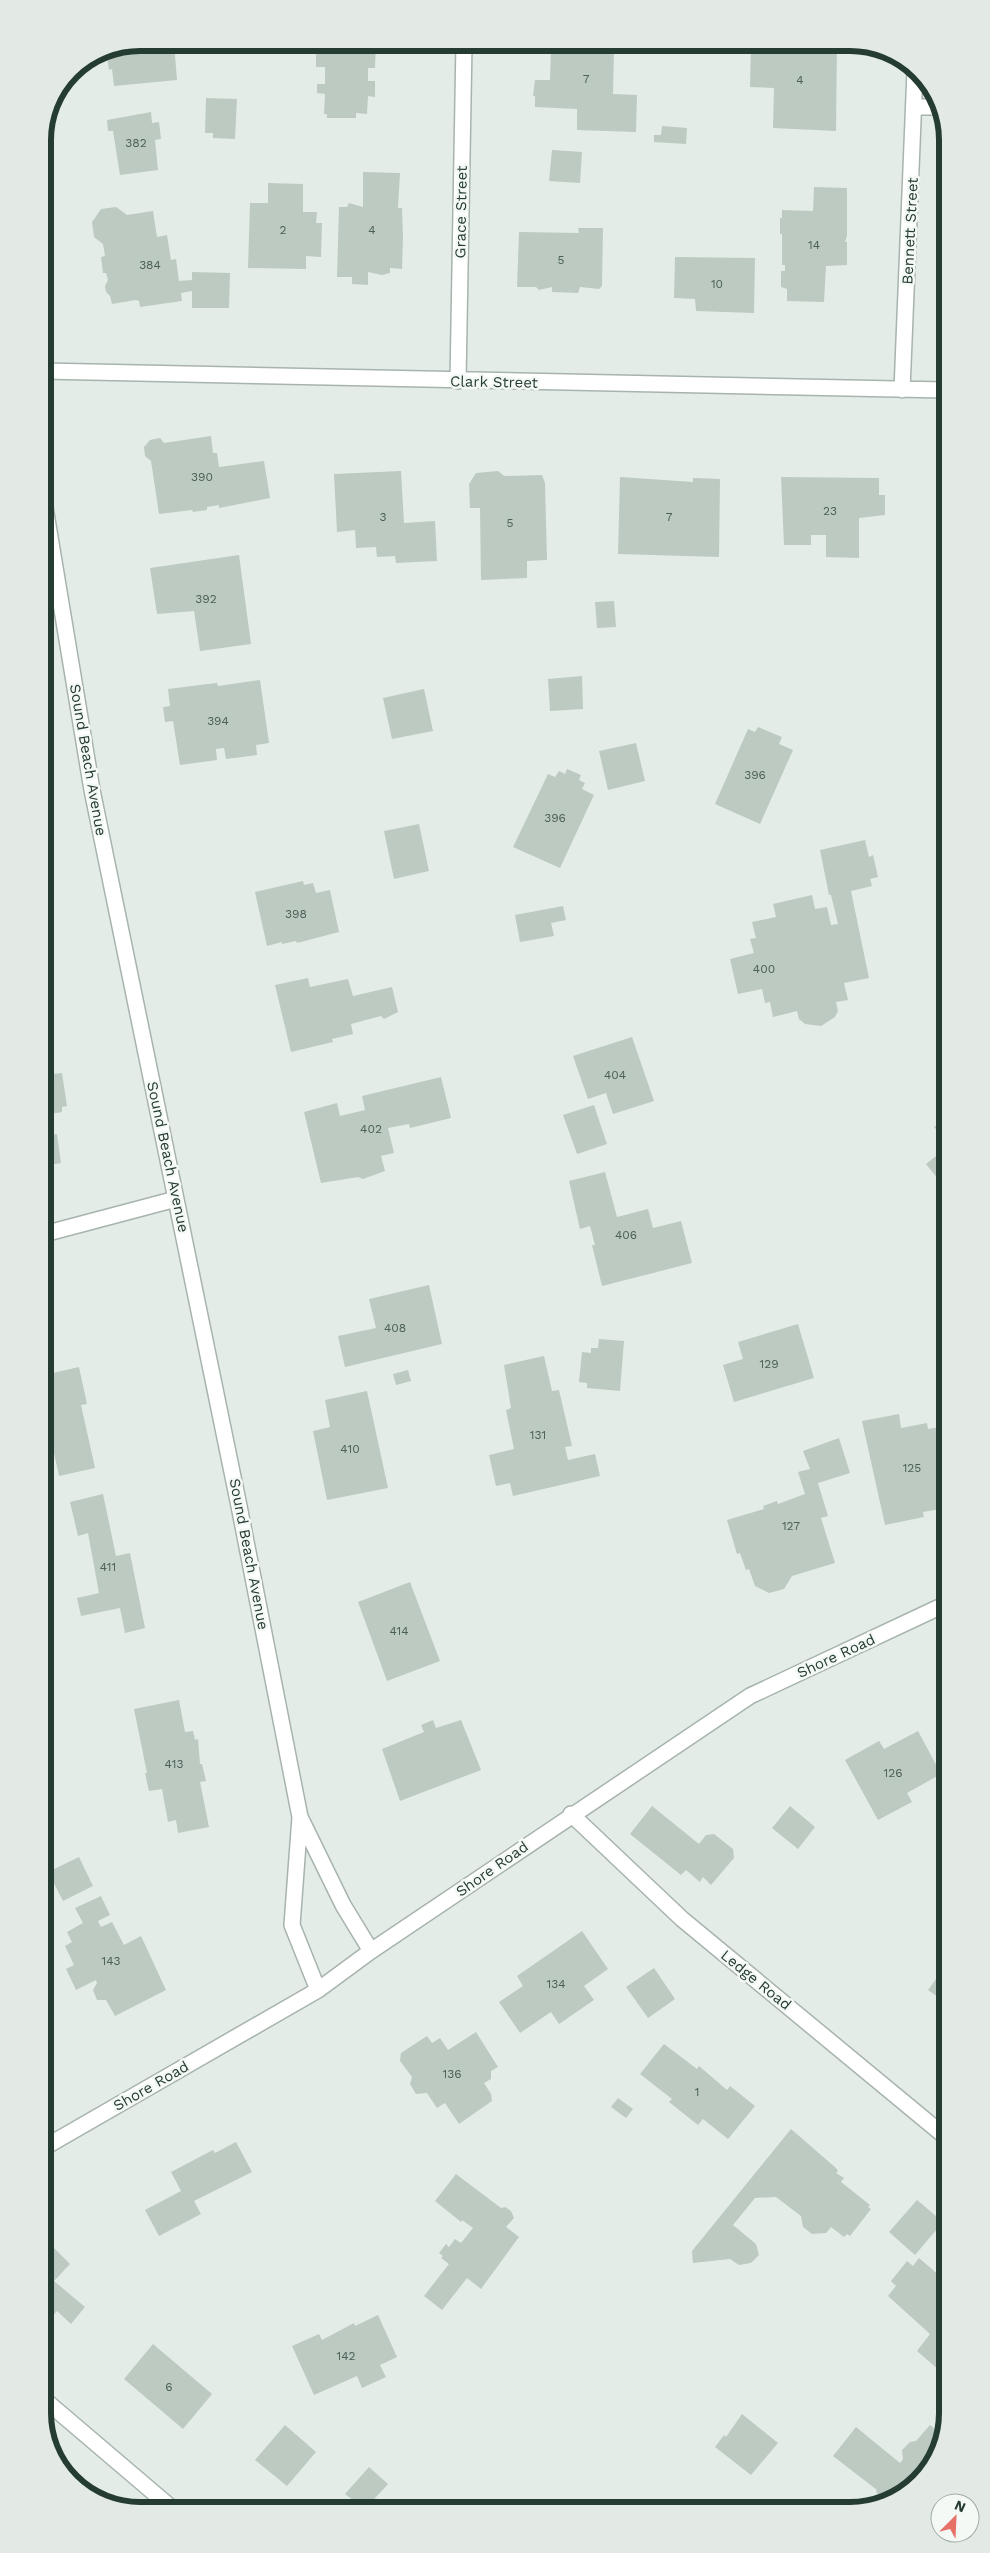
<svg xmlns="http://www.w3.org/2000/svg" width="990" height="2553" viewBox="0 0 990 2553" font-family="'Work Sans',sans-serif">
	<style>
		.building { fill: #bccac2 }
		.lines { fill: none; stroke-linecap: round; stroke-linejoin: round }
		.minor-casing { stroke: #a7b4ad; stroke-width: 18 }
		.minor { stroke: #fff; stroke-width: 15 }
		.labels { text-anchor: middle; stroke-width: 5; stroke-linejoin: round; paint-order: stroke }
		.number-label { font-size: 12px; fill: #4b6056 }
		.street-label { font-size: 15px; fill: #253c32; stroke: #f4f9f6 }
		.rim { fill: none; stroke: #253c32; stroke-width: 6 }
	</style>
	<rect width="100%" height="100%" fill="#e4ece7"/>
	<!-- building -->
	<path class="building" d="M 140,42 L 174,43 L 177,80 L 114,86 L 112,69 L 109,70 L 107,57 L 112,56 L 111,48 Z
		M 308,43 L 376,43 L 375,68 L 368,68 L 368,81 L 375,81 L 375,97 L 368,96 L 367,114 L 356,113 L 356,118 L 327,118 L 327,114 L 324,114 L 325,94 L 317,93 L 317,84 L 325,84 L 325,67 L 316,67 L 316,51 L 308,51 Z
		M 562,43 L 603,43 L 602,49 L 614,49 L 613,94 L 637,95 L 636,132 L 577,130 L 577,109 L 535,107 L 535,96 L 533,96 L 535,80 L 550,80 L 551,47 L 562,48 Z
		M 751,43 L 779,44 L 779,49 L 794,50 L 794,43 L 837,43 L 836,131 L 773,128 L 774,88 L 750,87 Z
		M 206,98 L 237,99 L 235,139 L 213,138 L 213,133 L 205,133 Z
		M 151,112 L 152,123 L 159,122 L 161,139 L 155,140 L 158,170 L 120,175 L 113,131 L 108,131 L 107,120 Z
		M 662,126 L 687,128 L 686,144 L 654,142 L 654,135 L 661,135 Z
		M 552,150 L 582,152 L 580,183 L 549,181 Z
		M 363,172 L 400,173 L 398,208 L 402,208 L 403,237 L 402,269 L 390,268 L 390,273 L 382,275 L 368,272 L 368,285 L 352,284 L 352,277 L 337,277 L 339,207 L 347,207 L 349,203 L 363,207 Z
		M 268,183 L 303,184 L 303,212 L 317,212 L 316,223 L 322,223 L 321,257 L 306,256 L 306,269 L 248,268 L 250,203 L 268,203 Z
		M 814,187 L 847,188 L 847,236 L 845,242 L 847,242 L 847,265 L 826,266 L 824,302 L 787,301 L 787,289 L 781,287 L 781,271 L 785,271 L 785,265 L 782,265 L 782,234 L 780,234 L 780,218 L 782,218 L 782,210 L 813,211 Z
		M 116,207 L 127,215 L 153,211 L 157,237 L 167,235 L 171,260 L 176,259 L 179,281 L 192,280 L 192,272 L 230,273 L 229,308 L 192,308 L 192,291 L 181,293 L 182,301 L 140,307 L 139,301 L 136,300 L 112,304 L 110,296 L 106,292 L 105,286 L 108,280 L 106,273 L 103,273 L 101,257 L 105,256 L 103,244 L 94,237 L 92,222 L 101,209 Z
		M 578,228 L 603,228 L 602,286 L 599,289 L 580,287 L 578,293 L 552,292 L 552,287 L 539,290 L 536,287 L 517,287 L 519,232 L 579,233 Z
		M 675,257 L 755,258 L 754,313 L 696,311 L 695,299 L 674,298 Z
		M 211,436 L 213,453 L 217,453 L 219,467 L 264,461 L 270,498 L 219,508 L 219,505 L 207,507 L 207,510 L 193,512 L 192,510 L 159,514 L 151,461 L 145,456 L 144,447 L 150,440 L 160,438 L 164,443 Z
		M 401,471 L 404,523 L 435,521 L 437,561 L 396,563 L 395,556 L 377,557 L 376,547 L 356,548 L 355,530 L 337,532 L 334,474 Z
		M 498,471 L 504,476 L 542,475 L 545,483 L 547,560 L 527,561 L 527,578 L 481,580 L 480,508 L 470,508 L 469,484 L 476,473 Z
		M 620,477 L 693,482 L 693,478 L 720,479 L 719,557 L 618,554 Z
		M 781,477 L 879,478 L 879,495 L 885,495 L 885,515 L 859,518 L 859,558 L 826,557 L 826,535 L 811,535 L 811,545 L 784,545 Z
		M 239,555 L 251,644 L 200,651 L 194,611 L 157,614 L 150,568 Z
		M 614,601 L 616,627 L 597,628 L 595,602 Z
		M 582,676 L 583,709 L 550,711 L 548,679 Z
		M 260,680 L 269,743 L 256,745 L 257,755 L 226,759 L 224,748 L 216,749 L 217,760 L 180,765 L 173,721 L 165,722 L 163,707 L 170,706 L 168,689 L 208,684 L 217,683 L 218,686 Z
		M 424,689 L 433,731 L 392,739 L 383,698 Z
		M 758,727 L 782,737 L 779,744 L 793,750 L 760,824 L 715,804 L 748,729 L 755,732 Z
		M 636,743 L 645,781 L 608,790 L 599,751 Z
		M 567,769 L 581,775 L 579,780 L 585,783 L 582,789 L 594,795 L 560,868 L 513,847 L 548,774 L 555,777 L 559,771 L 565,774 Z
		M 419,824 L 429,871 L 394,879 L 384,831 Z
		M 865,840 L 869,857 L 873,855 L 878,877 L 870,879 L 872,886 L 851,891 L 869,978 L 844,983 L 848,1000 L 836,1002 L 838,1011 L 835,1017 L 821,1026 L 805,1024 L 799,1019 L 797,1011 L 773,1017 L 770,1002 L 765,1003 L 762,989 L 738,994 L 730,959 L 754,953 L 750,939 L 756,938 L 752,922 L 776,917 L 773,904 L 812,895 L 815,909 L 827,907 L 831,925 L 838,924 L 831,895 L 829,895 L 820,850 Z
		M 303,881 L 304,885 L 313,883 L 316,893 L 330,890 L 339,932 L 297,943 L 296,941 L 282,944 L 282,942 L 267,946 L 255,892 Z
		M 563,906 L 566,920 L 551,923 L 554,936 L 520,942 L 515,915 Z
		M 308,978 L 310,987 L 348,979 L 353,996 L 392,987 L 398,1012 L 384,1019 L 381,1016 L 351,1024 L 353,1034 L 332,1039 L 333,1042 L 291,1052 L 275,985 Z
		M 632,1037 L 654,1101 L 613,1114 L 606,1093 L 588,1099 L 573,1056 Z
		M 62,1073 L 67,1106 L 62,1107 L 62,1112 L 44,1115 L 44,1075 Z
		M 441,1077 L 451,1118 L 410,1128 L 409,1124 L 388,1128 L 394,1153 L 381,1156 L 385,1171 L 363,1179 L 358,1177 L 321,1183 L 304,1112 L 337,1103 L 340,1116 L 365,1110 L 362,1096 Z
		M 594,1105 L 607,1144 L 577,1154 L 563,1115 Z
		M 946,1118 L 946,1141 L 934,1127 Z
		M 57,1134 L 61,1163 L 44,1166 L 44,1136 Z
		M 946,1148 L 946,1189 L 926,1164 Z
		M 605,1172 L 617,1217 L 648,1209 L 653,1228 L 681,1221 L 692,1263 L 602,1286 L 592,1245 L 595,1245 L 590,1226 L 580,1229 L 569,1181 Z
		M 429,1285 L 442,1344 L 345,1367 L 338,1336 L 376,1328 L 369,1299 Z
		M 798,1324 L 814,1378 L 734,1402 L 723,1365 L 743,1359 L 738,1342 Z
		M 599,1339 L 624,1341 L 620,1391 L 587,1388 L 587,1383 L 579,1382 L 582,1352 L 591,1353 L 591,1348 L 598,1348 Z
		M 544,1356 L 552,1391 L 559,1390 L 572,1446 L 565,1447 L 568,1460 L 595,1454 L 600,1476 L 513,1496 L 510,1483 L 496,1486 L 489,1455 L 514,1449 L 506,1410 L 511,1408 L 504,1365 Z
		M 79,1367 L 87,1404 L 81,1405 L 95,1468 L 59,1476 L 54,1453 L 45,1455 L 44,1375 Z
		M 408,1370 L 411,1381 L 396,1385 L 393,1374 Z
		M 367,1391 L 388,1488 L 327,1500 L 313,1431 L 330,1427 L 325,1400 Z
		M 899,1414 L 901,1428 L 927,1423 L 928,1429 L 946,1426 L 946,1504 L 941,1505 L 941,1509 L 923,1512 L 924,1517 L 885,1525 L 862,1421 Z
		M 839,1438 L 850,1473 L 818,1483 L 828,1516 L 821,1518 L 835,1563 L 792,1576 L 784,1589 L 769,1593 L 755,1586 L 749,1569 L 746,1570 L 740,1553 L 737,1554 L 727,1520 L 764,1509 L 763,1506 L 777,1501 L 778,1504 L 805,1494 L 798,1472 L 810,1469 L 803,1451 Z
		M 103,1494 L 116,1556 L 130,1553 L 145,1628 L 125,1633 L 120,1608 L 81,1616 L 77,1598 L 99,1593 L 88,1533 L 78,1536 L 70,1502 Z
		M 410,1582 L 440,1661 L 387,1681 L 358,1602 Z
		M 179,1700 L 185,1732 L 193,1731 L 195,1740 L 198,1739 L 200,1764 L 202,1764 L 206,1781 L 200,1782 L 209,1827 L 178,1833 L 176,1820 L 168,1822 L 162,1789 L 149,1791 L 145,1773 L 147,1773 L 134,1709 Z
		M 433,1720 L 436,1728 L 461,1720 L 481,1770 L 400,1801 L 382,1749 L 424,1732 L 421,1725 Z
		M 918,1731 L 941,1774 L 907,1793 L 912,1802 L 878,1820 L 845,1760 L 879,1741 L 884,1749 Z
		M 652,1806 L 699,1844 L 706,1835 L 714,1834 L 733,1849 L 734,1858 L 711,1885 L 703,1877 L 700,1882 L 686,1870 L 681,1875 L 630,1834 Z
		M 790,1806 L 815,1827 L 798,1849 L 772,1828 Z
		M 79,1857 L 93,1886 L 63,1901 L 48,1872 Z
		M 101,1896 L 110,1915 L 98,1921 L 101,1927 L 112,1922 L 124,1945 L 141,1936 L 166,1990 L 115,2016 L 106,2000 L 97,2000 L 93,1990 L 97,1983 L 96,1980 L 76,1990 L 66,1969 L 74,1965 L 65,1946 L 72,1942 L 67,1932 L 83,1923 L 75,1908 Z
		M 582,1931 L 608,1969 L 584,1986 L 594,2000 L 559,2024 L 551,2012 L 520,2033 L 499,2002 L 523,1986 L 517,1976 Z
		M 947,1964 L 947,2003 L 928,1990 Z
		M 654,1968 L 675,1999 L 648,2018 L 626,1987 Z
		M 476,2032 L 498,2067 L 491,2071 L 491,2079 L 484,2083 L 491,2094 L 492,2101 L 459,2124 L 445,2103 L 437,2108 L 427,2093 L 416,2094 L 410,2084 L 412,2077 L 400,2061 L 401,2053 L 427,2036 L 432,2043 L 440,2038 L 448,2050 Z
		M 664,2044 L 697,2069 L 699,2066 L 727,2090 L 730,2086 L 755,2106 L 728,2139 L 703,2119 L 698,2125 L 669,2102 L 672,2099 L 640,2074 Z
		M 618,2098 L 633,2109 L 626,2118 L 611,2107 Z
		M 791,2129 L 836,2168 L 838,2171 L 836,2173 L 844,2178 L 841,2182 L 870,2205 L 868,2207 L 871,2209 L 850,2236 L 847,2234 L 844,2237 L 831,2227 L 826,2233 L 812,2234 L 803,2227 L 801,2216 L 776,2197 L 755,2198 L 733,2225 L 756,2244 L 759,2255 L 751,2263 L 739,2265 L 730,2259 L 693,2263 L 692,2251 Z
		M 236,2142 L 252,2172 L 194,2201 L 201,2214 L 159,2236 L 145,2210 L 181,2191 L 171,2172 L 213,2150 L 215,2153 Z
		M 456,2174 L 501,2208 L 505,2207 L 511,2211 L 514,2218 L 506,2227 L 519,2237 L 481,2289 L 467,2278 L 442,2310 L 424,2296 L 449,2264 L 441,2258 L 443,2256 L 439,2253 L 446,2244 L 449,2247 L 455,2239 L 461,2243 L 473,2228 L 462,2220 L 461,2222 L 435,2201 Z
		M 917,2200 L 943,2222 L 915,2255 L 889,2232 Z
		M 47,2241 L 70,2264 L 54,2281 L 85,2307 L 71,2324 L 57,2311 L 52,2317 L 46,2312 Z
		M 919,2258 L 947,2282 L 947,2377 L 917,2351 L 930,2334 L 888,2296 L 896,2286 L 891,2281 L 907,2261 L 913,2266 Z
		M 378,2315 L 397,2357 L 380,2365 L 386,2377 L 362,2388 L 357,2376 L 314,2395 L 292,2346 L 319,2334 L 322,2340 L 354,2323 L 355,2326 Z
		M 153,2344 L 212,2394 L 183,2429 L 124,2379 Z
		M 742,2414 L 778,2443 L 751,2475 L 715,2447 L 724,2435 L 726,2437 Z
		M 285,2425 L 316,2452 L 287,2486 L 255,2460 Z
		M 930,2425 L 941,2434 L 927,2473 L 886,2500 L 876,2492 L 877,2490 L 833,2456 L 856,2427 L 900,2463 L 903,2459 L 902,2450 L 910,2442 L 916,2441 Z
		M 369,2467 L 388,2484 L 365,2509 L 345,2494 Z"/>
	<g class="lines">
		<defs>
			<path id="minor" d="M 914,107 L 939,107
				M 43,371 L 945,390
				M 458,381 L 464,43
				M 902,390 L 915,71
				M 43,495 L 92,790 L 239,1506 L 300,1817 L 343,1905 L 371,1951
				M 44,1234 L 176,1199
				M 571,1814 L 682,1919 L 947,2138
				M 300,1817 L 292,1925 L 318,1990
				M 45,2147 L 318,1990 L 371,1951 L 750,1696 L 946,1604
				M 46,2401 L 174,2510"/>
		</defs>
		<!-- minor casing -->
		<use href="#minor" class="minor-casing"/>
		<!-- minor -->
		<use href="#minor" class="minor"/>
	</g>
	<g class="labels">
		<!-- number labels -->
		<g class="number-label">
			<text x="586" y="83">7</text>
			<text x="800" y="84">4</text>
			<text x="136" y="147">382</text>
			<text x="283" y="234">2</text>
			<text x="372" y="234">4</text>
			<text x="814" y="249">14</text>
			<text x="561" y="264">5</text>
			<text x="150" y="269">384</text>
			<text x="717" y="288">10</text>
			<text x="202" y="481">390</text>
			<text x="830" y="515">23</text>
			<text x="383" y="521">3</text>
			<text x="669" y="521">7</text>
			<text x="510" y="527">5</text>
			<text x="206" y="603">392</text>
			<text x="218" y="725">394</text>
			<text x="755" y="779">396</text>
			<text x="555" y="822">396</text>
			<text x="296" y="918">398</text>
			<text x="764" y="973">400</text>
			<text x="615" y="1079">404</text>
			<text x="371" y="1133">402</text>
			<text x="626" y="1239">406</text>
			<text x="395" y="1332">408</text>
			<text x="769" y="1368">129</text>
			<text x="538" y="1439">131</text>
			<text x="350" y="1453">410</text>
			<text x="912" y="1472">125</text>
			<text x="791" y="1530">127</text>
			<text x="108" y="1571">411</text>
			<text x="399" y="1635">414</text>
			<text x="174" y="1768">413</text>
			<text x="893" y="1777">126</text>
			<text x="111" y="1965">143</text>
			<text x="556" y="1988">134</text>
			<text x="452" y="2078">136</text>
			<text x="697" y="2096">1</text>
			<text x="346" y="2360">142</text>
			<text x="169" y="2391">6</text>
		</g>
		<!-- street labels -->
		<g class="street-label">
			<text transform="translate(461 212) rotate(-89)" y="5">Grace Street</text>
			<text transform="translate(910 231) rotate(-87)" y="5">Bennett Street</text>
			<text transform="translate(494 382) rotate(1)" y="5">Clark Street</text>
			<text transform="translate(88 760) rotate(80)" y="5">Sound Beach Avenue</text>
			<text transform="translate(168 1157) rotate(78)" y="5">Sound Beach Avenue</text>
			<text transform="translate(249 1554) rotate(79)" y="5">Sound Beach Avenue</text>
			<text transform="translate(836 1656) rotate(-25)" y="5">Shore Road</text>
			<text transform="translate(492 1869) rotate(-35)" y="5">Shore Road</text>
			<text transform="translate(756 1980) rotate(39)" y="5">Ledge Road</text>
			<text transform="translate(151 2086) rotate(-30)" y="5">Shore Road</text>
		</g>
	</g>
	<!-- crop -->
	<path d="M0 0H990V2553H0ZM140 51H850A89 89 0 0 1 939 140V2413A89 89 0 0 1 850 2502H140A89 89 0 0 1 51 2413V140A89 89 0 0 1 140 51Z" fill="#e3eae6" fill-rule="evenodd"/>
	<path class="rim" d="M140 51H850A89 89 0 0 1 939 140V2413A89 89 0 0 1 850 2502H140A89 89 0 0 1 51 2413V140A89 89 0 0 1 140 51Z"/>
	<!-- north arrow -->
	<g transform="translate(955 2518) rotate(24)"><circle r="24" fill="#f4f9f6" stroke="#a1ada8"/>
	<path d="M0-4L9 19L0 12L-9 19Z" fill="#e67167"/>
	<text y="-8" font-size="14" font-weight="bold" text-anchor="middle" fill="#253c32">N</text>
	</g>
</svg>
